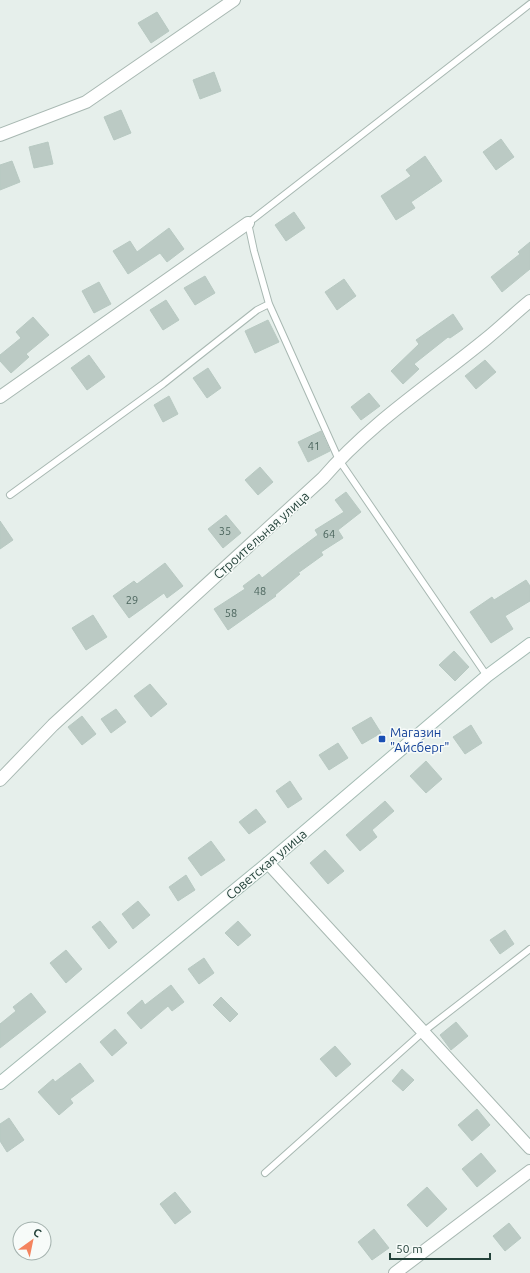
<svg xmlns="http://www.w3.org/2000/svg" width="530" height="1273" viewBox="0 0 530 1273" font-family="Ubuntu,sans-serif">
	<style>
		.building { fill: #bbcac4; stroke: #b8c9c2 }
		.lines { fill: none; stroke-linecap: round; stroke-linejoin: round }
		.service-casing { stroke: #a8b8b2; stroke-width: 8 }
		.minor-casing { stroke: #a8b8b2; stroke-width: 14 }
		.secondary-casing { stroke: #a4bbb3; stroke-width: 14 }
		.service { stroke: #fff; stroke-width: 6 }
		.minor { stroke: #fff; stroke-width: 12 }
		.secondary { stroke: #fff; stroke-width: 12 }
		.transit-dot { fill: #1a4fb4; stroke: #f7fbf9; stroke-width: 1.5 }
		.labels { text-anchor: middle; stroke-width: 3; stroke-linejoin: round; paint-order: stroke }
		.number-label { font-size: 11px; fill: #4a645c }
		.street-label { font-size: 13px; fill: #24423a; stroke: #f7fbf9 }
		.transit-label { font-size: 13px; fill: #164399; stroke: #f7fbf9; text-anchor: start }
	</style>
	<rect width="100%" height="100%" fill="#e6efeb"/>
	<!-- building -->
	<path class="building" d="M 157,12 L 169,31 L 151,43 L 138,23 Z
		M 214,72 L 221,91 L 200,99 L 193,80 Z
		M 121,110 L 131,133 L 114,140 L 104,117 Z
		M 501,139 L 514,157 L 496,170 L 483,152 Z
		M 48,142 L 53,164 L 34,168 L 29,147 Z
		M 425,156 L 442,181 L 411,202 L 415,208 L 396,220 L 381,196 L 411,176 L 406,170 Z
		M 12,161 L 20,182 L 0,190 L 0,165 Z
		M 294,212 L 305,228 L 286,241 L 275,225 Z
		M 169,228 L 184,249 L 167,262 L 160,253 L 128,274 L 113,251 L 130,241 L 137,252 Z
		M 530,242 L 530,269 L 502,292 L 491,277 L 520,254 L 518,252 Z
		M 205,276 L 215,293 L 195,305 L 184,288 Z
		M 344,279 L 356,296 L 337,310 L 325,292 Z
		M 99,282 L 111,304 L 94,313 L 82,291 Z
		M 166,300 L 179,320 L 163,330 L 150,310 Z
		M 453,314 L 463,329 L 450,338 L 448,337 L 414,364 L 419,369 L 403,384 L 391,371 L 419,344 L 416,340 Z
		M 33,317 L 49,335 L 26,354 L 29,357 L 11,373 L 0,361 L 0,355 L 21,338 L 16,332 Z
		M 268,320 L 279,342 L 255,353 L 245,331 Z
		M 89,355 L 105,377 L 87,390 L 71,368 Z
		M 485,360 L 496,372 L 476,389 L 465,376 Z
		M 208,368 L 221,388 L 207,398 L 193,378 Z
		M 369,393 L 380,406 L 361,420 L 351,407 Z
		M 169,396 L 178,414 L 163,422 L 154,405 Z
		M 321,431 L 330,451 L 308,462 L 298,442 Z
		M 260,467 L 273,482 L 258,495 L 245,480 Z
		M 346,492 L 361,512 L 338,530 L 343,538 L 321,552 L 323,555 L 298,573 L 300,574 L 275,595 L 276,596 L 228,630 L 214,609 L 245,589 L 243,586 L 259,574 L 262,578 L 291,555 L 318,535 L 315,530 L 344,512 L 335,500 Z
		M 226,515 L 241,533 L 223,548 L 208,529 Z
		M 0,521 L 13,540 L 0,549 Z
		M 165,563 L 183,586 L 167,598 L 164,593 L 129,618 L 113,596 L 134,581 L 137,584 Z
		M 526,580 L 530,586 L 530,601 L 505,616 L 513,629 L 491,643 L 470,612 L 492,597 L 494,600 Z
		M 93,615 L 107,637 L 86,650 L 72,628 Z
		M 454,651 L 469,667 L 455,681 L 439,665 Z
		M 150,684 L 167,704 L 151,717 L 134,696 Z
		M 116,709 L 126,722 L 111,733 L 101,719 Z
		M 82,716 L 96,734 L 82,745 L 68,727 Z
		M 371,717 L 381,733 L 362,744 L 352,728 Z
		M 471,725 L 482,743 L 465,754 L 453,737 Z
		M 338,743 L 348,758 L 329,770 L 319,755 Z
		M 426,761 L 442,779 L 426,793 L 410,776 Z
		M 290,781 L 302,799 L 288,808 L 276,791 Z
		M 385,801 L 394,811 L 372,830 L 377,837 L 360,851 L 346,835 Z
		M 256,809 L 266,822 L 249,834 L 239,822 Z
		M 211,841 L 225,860 L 201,876 L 188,858 Z
		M 325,850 L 344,871 L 328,884 L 310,863 Z
		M 186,875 L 195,890 L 178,901 L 169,887 Z
		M 138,901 L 150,915 L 133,929 L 122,914 Z
		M 100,921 L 117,942 L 109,949 L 92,927 Z
		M 238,921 L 251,935 L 238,946 L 225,933 Z
		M 505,930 L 514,944 L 500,954 L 490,940 Z
		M 66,950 L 82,969 L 66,983 L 50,963 Z
		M 204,958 L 214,973 L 199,984 L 188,969 Z
		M 171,985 L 184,1002 L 172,1011 L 168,1006 L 141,1029 L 127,1013 L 142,1000 L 145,1005 Z
		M 31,993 L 46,1012 L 0,1048 L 0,1024 L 16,1011 L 13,1007 Z
		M 221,997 L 238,1014 L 230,1022 L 213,1005 Z
		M 456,1022 L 468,1036 L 451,1050 L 440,1035 Z
		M 115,1029 L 127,1043 L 112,1056 L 100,1042 Z
		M 335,1046 L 351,1064 L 336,1077 L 320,1059 Z
		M 80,1063 L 94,1081 L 70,1099 L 73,1103 L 59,1115 L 38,1092 L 53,1079 L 55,1082 Z
		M 402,1069 L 414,1080 L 403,1091 L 392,1081 Z
		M 477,1109 L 490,1125 L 472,1141 L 458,1125 Z
		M 9,1118 L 24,1140 L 7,1152 L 0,1141 L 0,1124 Z
		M 481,1153 L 496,1171 L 477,1187 L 462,1169 Z
		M 427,1187 L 447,1209 L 427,1227 L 407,1205 Z
		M 175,1192 L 191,1212 L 175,1224 L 160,1204 Z
		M 509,1223 L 521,1238 L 505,1251 L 493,1236 Z
		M 374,1229 L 389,1248 L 372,1260 L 358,1242 Z"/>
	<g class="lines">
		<defs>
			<path id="service" d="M 10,495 L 163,384 L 257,310 L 269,304
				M 487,676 L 339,460 L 269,304 L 254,251 L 248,223 L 530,4
				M 265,1173 L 423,1032 L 530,949"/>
			<path id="minor" d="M 0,135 L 86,102 L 234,0
				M 0,397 L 248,223
				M 0,780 L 53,725 L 323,478 C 370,423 431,384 486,339 C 501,327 515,313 530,301
				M 268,863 L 530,1148
				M 395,1273 L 530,1171"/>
			<path id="secondary" d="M 0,1083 L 268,863 L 487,676 L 530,644"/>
		</defs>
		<!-- service casing -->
		<use href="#service" class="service-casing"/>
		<!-- minor casing -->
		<use href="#minor" class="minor-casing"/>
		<!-- secondary casing -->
		<use href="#secondary" class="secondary-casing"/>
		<!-- service -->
		<use href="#service" class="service"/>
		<!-- minor -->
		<use href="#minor" class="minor"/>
		<!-- secondary -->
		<use href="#secondary" class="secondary"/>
	</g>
	<!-- markers -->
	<rect class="transit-dot" x="378" y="735" width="8" height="8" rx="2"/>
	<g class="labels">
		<!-- number labels -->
		<g class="number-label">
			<text x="314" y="450">41</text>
			<text x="225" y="535">35</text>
			<text x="329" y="538">64</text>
			<text x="260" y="595">48</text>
			<text x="132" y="604">29</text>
			<text x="231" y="617">58</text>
		</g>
		<!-- street labels -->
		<g class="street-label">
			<text transform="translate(261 535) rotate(-42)" y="5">Строительная улица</text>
			<text transform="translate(266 864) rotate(-40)" y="5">Советская улица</text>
		</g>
		<!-- transit labels -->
		<g class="transit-label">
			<text x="390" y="737">Магазин<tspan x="390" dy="15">"Айсберг"</tspan></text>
		</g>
	</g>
	<!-- north arrow -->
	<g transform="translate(32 1241) rotate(33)"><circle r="19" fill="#f7fbf9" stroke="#a3b1ad"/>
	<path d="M0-3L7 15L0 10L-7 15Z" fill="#f4845f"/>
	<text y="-6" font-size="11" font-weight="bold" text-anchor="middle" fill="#24423a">С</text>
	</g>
	<!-- scale -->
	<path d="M390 1253v6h100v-6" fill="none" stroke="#24423a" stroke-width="2"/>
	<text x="396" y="1253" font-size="12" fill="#24423a" stroke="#f7fbf9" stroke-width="3" paint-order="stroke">50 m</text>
</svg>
